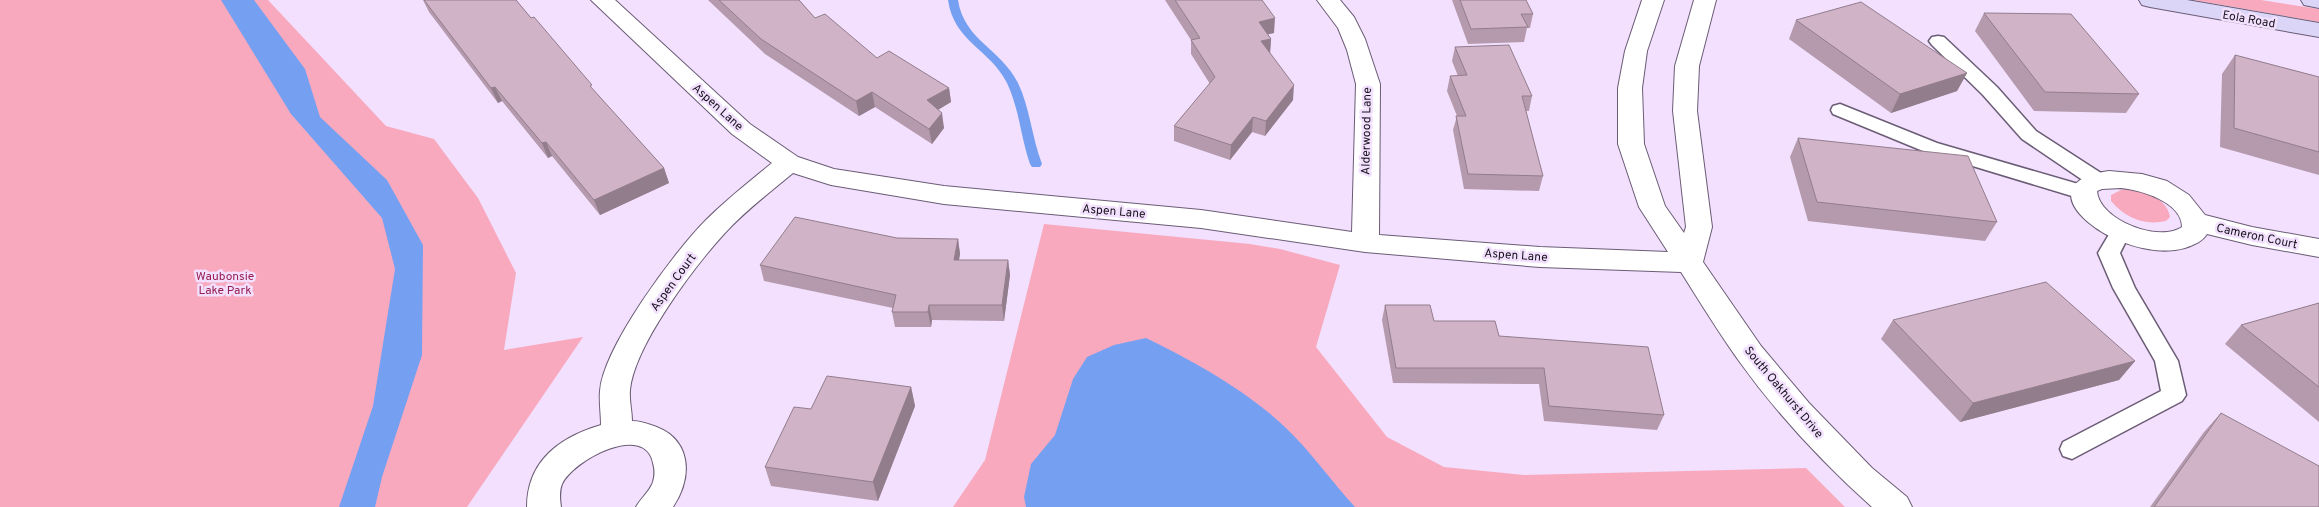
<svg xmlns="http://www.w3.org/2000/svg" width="2319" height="507" viewBox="0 0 2319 507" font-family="Overpass,sans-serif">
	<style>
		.green { fill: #f8a9be }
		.water { fill: #75a0f2 }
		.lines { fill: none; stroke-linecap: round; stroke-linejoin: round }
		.stream { fill: #75a0f2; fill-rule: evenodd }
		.lane-casing { stroke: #6b5c75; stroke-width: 3 }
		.street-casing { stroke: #6b5c75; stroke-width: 2 }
		.secondary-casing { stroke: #6b5c75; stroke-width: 2 }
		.lane { fill: #fff; fill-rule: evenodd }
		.street { fill: #fff; fill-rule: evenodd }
		.secondary { fill: #dbd6f8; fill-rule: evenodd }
		.wall { fill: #b49aac }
		.shaded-wall { fill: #927d8c }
		.building { fill: #d1b3c8; stroke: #927d8c }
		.labels { text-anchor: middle; stroke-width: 5; stroke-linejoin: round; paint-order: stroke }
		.street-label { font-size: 12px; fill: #18121c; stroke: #f2e0fe }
		.park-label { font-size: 12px; fill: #971f4f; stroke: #f2e0fe }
	</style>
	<rect width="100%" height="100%" fill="#f2e0fe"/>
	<!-- green -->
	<path class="green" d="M 0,0 L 268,0 L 386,126 L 434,139 L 478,198 L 516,273 L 504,350 L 583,337 L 467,507 L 0,507 Z
		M 2194,0 L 2261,0 L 2319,9 L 2319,22 Z
		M 2123,189 C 2140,190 2167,196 2170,217 L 2166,221 C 2145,226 2125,218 2111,201 L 2111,195 Z
		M 1044,224 L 1250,244 L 1280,249 L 1340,265 L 1316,347 L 1387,437 L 1444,467 L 1524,475 L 1806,468 L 1845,507 L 953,507 L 985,460 Z"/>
	<!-- water -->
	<path class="water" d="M 221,0 L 254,0 L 305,69 L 320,117 L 387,180 L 423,245 L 422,355 L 382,477 L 375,507 L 339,507 L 373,406 L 395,269 L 382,218 L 291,114 Z
		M 1146,338 C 1195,362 1248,391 1287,429 C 1312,453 1332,482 1355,507 L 1026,507 L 1024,497 L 1031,464 L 1055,435 L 1073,379 L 1087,357 L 1114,345 Z"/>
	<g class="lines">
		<!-- stream -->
		<path class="stream" d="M 948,0 L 958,0 C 964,40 1001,49 1018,83 C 1030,108 1032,138 1042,164 L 1040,167 L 1032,167 L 1030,164 C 1021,138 1019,108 1007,83 C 990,49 954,42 948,0 Z"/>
		<defs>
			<path id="lane" d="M 1938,36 L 1944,37 L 1997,87 L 2036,131 L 2104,175 L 2107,180 L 2104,185 L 2097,187 L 2090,185 L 2022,139 L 1983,95 L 1932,45 L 1929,41 L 1932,37 Z
				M 1840,104 L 1937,143 L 2092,188 L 2095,193 L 2092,198 L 2085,200 L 1923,151 L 1833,114 L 1831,110 L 1833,106 Z
				M 2121,224 L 2128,226 L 2131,231 L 2120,253 L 2135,288 L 2178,361 L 2186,395 L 2182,401 L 2072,459 L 2063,456 L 2060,449 L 2063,442 L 2161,391 L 2155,361 L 2113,288 L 2098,253 L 2114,226 Z"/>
			<path id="street" d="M 591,0 L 615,0 L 750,124 L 798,157 L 834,169 L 944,186 L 1201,210 L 1352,232 L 1356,84 L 1347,50 L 1338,28 L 1317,0 L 1340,0 L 1354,17 L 1365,39 L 1380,84 L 1379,235 L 1540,247 L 1668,252 L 1639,207 L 1618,144 L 1618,88 L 1625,51 L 1642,0 L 1664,0 L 1647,51 L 1642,88 L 1644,144 L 1665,206 L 1684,233 L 1686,227 L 1673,111 L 1675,66 L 1694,0 L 1716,0 L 1699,66 L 1697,111 L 1712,227 L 1703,262 L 1761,346 L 1809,403 L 1872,468 L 1907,497 L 1912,507 L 1872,507 C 1824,464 1777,414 1739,361 C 1719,333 1700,302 1681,272 L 1540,267 L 1365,252 L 1201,228 L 944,204 L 831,185 L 793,173 C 769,193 745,211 724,234 C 694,267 634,346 630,390 C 629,400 632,411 632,421 C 639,421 645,423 651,425 C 691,437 694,475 673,507 L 636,507 C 641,498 650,491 653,482 C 655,475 655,470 653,463 C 645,422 573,460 562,484 C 559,491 560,500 561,507 L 527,507 C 527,461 560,437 601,425 C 601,414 599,402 600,391 C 603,348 674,252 706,220 C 726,200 749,182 772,163 L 732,134 Z
				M 2109,171 L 2142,174 L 2167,181 L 2189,195 L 2205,215 L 2252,227 L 2319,239 L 2319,257 L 2252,245 L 2207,234 C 2202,242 2193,245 2185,248 C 2120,266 2014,184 2109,171 ZM 2121,188 C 2141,190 2182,202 2182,227 C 2159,243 2099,220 2097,191 L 2102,189 Z"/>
			<path id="secondary" d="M 2139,0 L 2187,0 L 2319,23 L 2319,37 L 2150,7 L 2142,5 Z
				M 2301,0 L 2319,0 L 2319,8 L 2304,5 Z"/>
		</defs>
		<!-- lane casing -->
		<use href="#lane" class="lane-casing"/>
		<!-- street casing -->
		<use href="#street" class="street-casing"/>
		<!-- secondary casing -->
		<use href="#secondary" class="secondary-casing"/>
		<!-- lane -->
		<use href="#lane" class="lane"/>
		<!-- street -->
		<use href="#street" class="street"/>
		<!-- secondary -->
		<use href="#secondary" class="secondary"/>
	</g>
	<!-- wall -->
	<path class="wall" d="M 423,0 L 516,0 L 594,91 L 664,168 L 669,183 L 600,215 L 552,156 L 548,158 L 502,101 L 498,103 L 429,12 Z
		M 708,0 L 799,0 L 815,18 L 877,58 L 949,88 L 951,102 L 938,110 L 944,128 L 932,144 L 875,107 L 859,116 L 765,54 Z
		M 1165,0 L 1262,0 L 1274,33 L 1268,34 L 1271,39 L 1270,53 L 1293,100 L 1265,136 L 1252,132 L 1230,160 L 1174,141 L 1174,126 L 1210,84 L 1191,54 L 1191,40 Z
		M 1452,0 L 1526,0 L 1533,14 L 1530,28 L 1527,28 L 1524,42 L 1468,44 Z
		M 1984,13 L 2139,94 L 2126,113 L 2034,111 L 1975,31 Z
		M 1796,20 L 1967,73 L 1957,91 L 1891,113 L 1789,39 Z
		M 1455,47 L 1532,96 L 1529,111 L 1526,111 L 1543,176 L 1539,191 L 1464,189 L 1453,130 L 1457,116 L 1447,91 L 1450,76 L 1458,76 L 1452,61 Z
		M 2235,55 L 2319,77 L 2319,175 L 2220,147 L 2222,74 Z
		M 1798,138 L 1997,222 L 1985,241 L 1808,221 L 1790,157 Z
		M 897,238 L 958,239 L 960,254 L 959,260 L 1008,260 L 1010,275 L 1004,321 L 932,320 L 931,327 L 895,327 L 892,312 L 893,308 L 764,281 L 760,265 Z
		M 2319,303 L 2319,422 L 2225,344 L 2241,325 Z
		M 1385,305 L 1434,321 L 1499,336 L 1664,415 L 1657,430 L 1544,421 L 1539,384 L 1393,383 L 1382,320 Z
		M 1893,320 L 2135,361 L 2119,380 L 1960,422 L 1881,339 Z
		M 911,387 L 915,406 L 878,501 L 771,486 L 765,467 Z
		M 2221,413 L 2319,507 L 2150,507 L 2204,432 Z"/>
	<!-- shaded-wall -->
	<path class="shaded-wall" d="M 1275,18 L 1274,33 L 1258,36 L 1259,22 Z
		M 1271,39 L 1270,54 L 1261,41 Z
		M 1967,73 L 1957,91 L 1891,113 L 1900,94 Z
		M 1294,85 L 1293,100 L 1265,136 L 1266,121 Z
		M 495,87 L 502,101 L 498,103 L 491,88 Z
		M 949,88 L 951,102 L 929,115 L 927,100 Z
		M 872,92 L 875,107 L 859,116 L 856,101 Z
		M 942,113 L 944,128 L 932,144 L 929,129 Z
		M 1253,117 L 1252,132 L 1230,160 L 1231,145 Z
		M 546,142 L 552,156 L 548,158 L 542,143 Z
		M 664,168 L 669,183 L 600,215 L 594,200 Z
		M 958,239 L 960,254 L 956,275 L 954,260 Z
		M 1008,260 L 1010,275 L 1004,321 L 1002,305 Z
		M 929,305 L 932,320 L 931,327 L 928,312 Z
		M 2135,361 L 2119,380 L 1960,422 L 1973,403 Z
		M 911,387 L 915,406 L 878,501 L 873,482 Z"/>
	<!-- building -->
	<path class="building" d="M 424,0 L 516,0 L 531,18 L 534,17 L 592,85 L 590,86 L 664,168 L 594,200 L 546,142 L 542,143 L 495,87 L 491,88 Z
		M 719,0 L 799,0 L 815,18 L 825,14 L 877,58 L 889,51 L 949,88 L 927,100 L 942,113 L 929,129 L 872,92 L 856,101 L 761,39 Z
		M 1175,0 L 1262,0 L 1275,18 L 1259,22 L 1271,39 L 1261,41 L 1294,85 L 1266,121 L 1253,117 L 1231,145 L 1174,126 L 1215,77 L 1191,40 L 1200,38 Z
		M 1460,0 L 1526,0 L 1533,14 L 1521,14 L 1528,27 L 1471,29 Z
		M 1861,2 L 1967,73 L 1900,94 L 1796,20 Z
		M 1984,13 L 2071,14 L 2139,94 L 2045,92 Z
		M 1509,45 L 1532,96 L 1522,96 L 1543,176 L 1468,174 L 1456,116 L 1466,116 L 1450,76 L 1467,75 L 1455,47 Z
		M 2235,55 L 2319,77 L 2319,152 L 2234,128 Z
		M 1798,138 L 1968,156 L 1997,222 L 1817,202 Z
		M 795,217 L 897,238 L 958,239 L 954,260 L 1008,260 L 1002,305 L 929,305 L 928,312 L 892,312 L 896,295 L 760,265 Z
		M 2046,282 L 2135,361 L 1973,403 L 1893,320 Z
		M 2319,303 L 2319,387 L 2241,325 Z
		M 1385,305 L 1430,305 L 1434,321 L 1495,321 L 1499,336 L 1648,347 L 1664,415 L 1549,406 L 1544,368 L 1396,368 Z
		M 827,376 L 911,387 L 873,482 L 765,467 L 794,407 L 811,409 Z
		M 2221,413 L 2319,466 L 2319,507 L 2154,507 Z"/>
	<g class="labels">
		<!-- street labels -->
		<g class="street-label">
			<text transform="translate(2249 19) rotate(10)" y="4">Eola Road</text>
			<text transform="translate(718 107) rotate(42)" y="4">Aspen Lane</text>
			<text transform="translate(1366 131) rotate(-89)" y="4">Alderwood Lane</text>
			<text transform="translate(1114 211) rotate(5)" y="4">Aspen Lane</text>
			<text transform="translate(2257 236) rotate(12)" y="4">Cameron Court</text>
			<text transform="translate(1516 255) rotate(4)" y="4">Aspen Lane</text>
			<text transform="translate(673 282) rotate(-54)" y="4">Aspen Court</text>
			<text transform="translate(1784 392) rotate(50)" y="4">South Oakhurst Drive</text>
		</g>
		<!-- park labels -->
		<g class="park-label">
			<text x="225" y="280">Waubonsie<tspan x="225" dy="14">Lake Park</tspan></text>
		</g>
	</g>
</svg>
